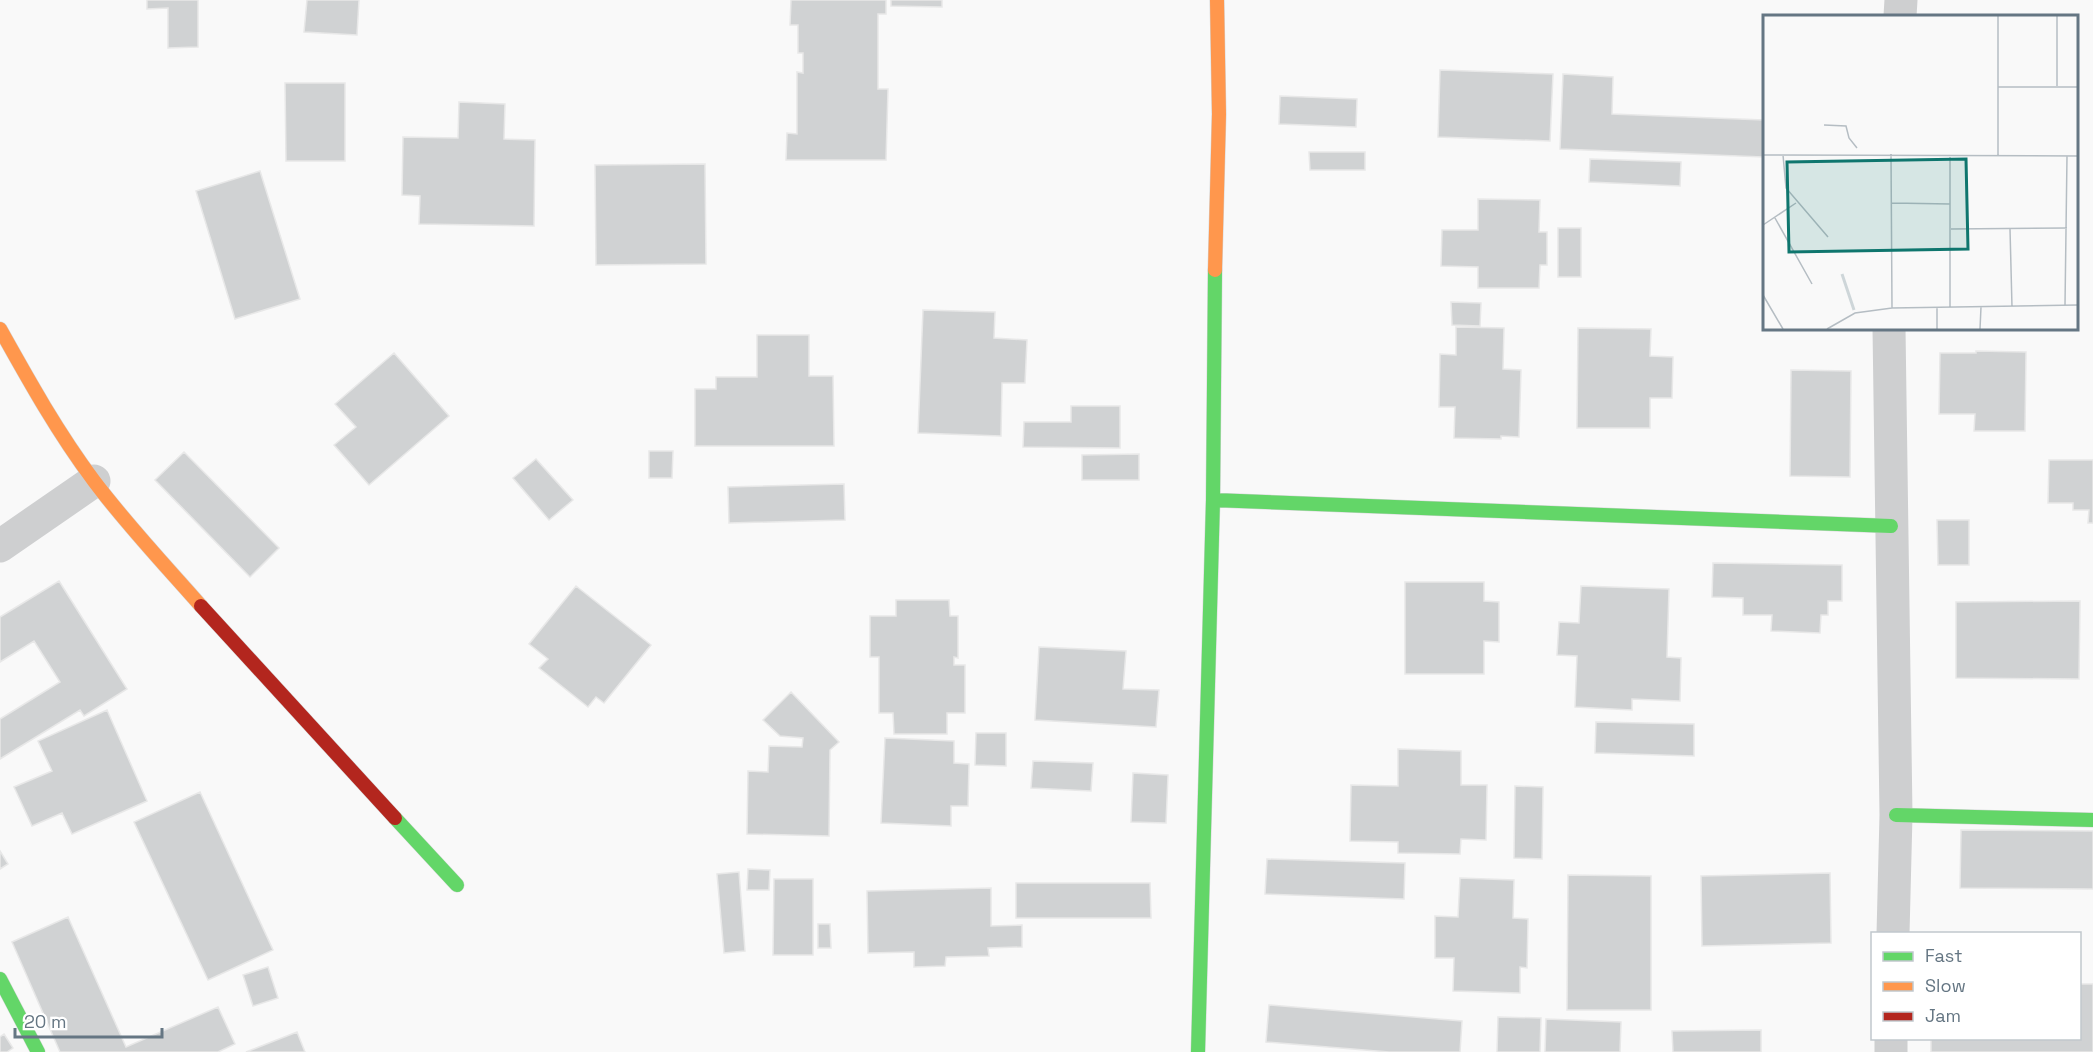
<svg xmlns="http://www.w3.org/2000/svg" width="2093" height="1052" viewBox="0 0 2093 1052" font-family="'Space Grotesk',sans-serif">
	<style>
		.building { fill: #d0d2d3; stroke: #e8e8e8; stroke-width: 1.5 }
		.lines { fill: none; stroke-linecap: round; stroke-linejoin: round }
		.fast-casing { stroke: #d5d6d7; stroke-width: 15 }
		.slow-casing { stroke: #d5d6d7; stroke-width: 15 }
		.jam-casing { stroke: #d5d6d7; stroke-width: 15 }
		.street { stroke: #cecfd0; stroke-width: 33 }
		.fast { stroke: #63d668; stroke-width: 14 }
		.slow { stroke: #ff974d; stroke-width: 14 }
		.jam { stroke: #b3261e; stroke-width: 14 }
		.inset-river { fill: none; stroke: #ced6d9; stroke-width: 3 }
		.inset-road { fill: none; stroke: #b5bdc3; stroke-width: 1.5 }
		.view { fill: #0f766e; fill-opacity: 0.15; stroke: #0f766e; stroke-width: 3 }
		.inset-edge { fill: none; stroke: #657683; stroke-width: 3 }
	</style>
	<rect width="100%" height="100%" fill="#f9f9f9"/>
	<!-- building -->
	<path class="building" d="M 147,0 L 198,0 L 198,47 L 168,48 L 168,8 L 147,9 Z
		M 307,0 L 359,0 L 357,35 L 304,32 Z
		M 791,0 L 886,0 L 886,14 L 878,14 L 878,89 L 888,89 L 886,160 L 786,160 L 787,133 L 797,134 L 797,72 L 803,73 L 803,53 L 798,53 L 798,25 L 790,25 Z
		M 891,0 L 942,0 L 942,7 L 891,6 Z
		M 1440,70 L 1553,74 L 1550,141 L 1438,137 Z
		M 1563,74 L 1613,77 L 1612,114 L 1764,120 L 1764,157 L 1560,149 Z
		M 285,83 L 345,83 L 345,161 L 286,161 Z
		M 1280,96 L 1357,99 L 1356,127 L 1279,124 Z
		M 459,102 L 505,104 L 504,139 L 535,140 L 534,226 L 419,224 L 420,196 L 402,195 L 403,137 L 458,138 Z
		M 1309,152 L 1365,152 L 1365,170 L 1310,170 Z
		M 1590,159 L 1681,162 L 1680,186 L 1589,182 Z
		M 705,164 L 706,264 L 596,265 L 595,165 Z
		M 260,171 L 300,299 L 235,319 L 196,191 Z
		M 1478,199 L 1540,200 L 1539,232 L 1547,232 L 1547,265 L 1540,265 L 1539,288 L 1478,288 L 1478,267 L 1441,266 L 1442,230 L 1478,230 Z
		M 1558,228 L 1581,228 L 1581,277 L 1558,277 Z
		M 1451,302 L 1481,303 L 1480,326 L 1452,325 Z
		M 923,310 L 995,312 L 994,338 L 1027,340 L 1025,383 L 1002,383 L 1001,436 L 918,433 Z
		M 1456,327 L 1504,328 L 1503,369 L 1521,370 L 1519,437 L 1501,436 L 1501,439 L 1454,438 L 1455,407 L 1439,407 L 1440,354 L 1456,355 Z
		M 1578,328 L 1651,329 L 1650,356 L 1673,357 L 1672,398 L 1650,398 L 1650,428 L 1577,428 Z
		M 757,335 L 809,335 L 809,376 L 833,376 L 834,446 L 695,446 L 695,389 L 716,389 L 716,377 L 757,377 Z
		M 1976,351 L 2026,352 L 2025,431 L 1974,431 L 1975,414 L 1939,414 L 1940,353 L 1976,353 Z
		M 394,353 L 449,416 L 369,485 L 334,445 L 356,427 L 335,404 Z
		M 1791,370 L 1851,371 L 1850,477 L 1790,476 Z
		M 1071,406 L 1120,406 L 1120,448 L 1023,447 L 1024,422 L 1071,422 Z
		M 649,451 L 673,451 L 672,478 L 649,478 Z
		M 184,452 L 279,548 L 250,577 L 155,480 Z
		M 1139,454 L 1139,480 L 1082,480 L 1082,455 Z
		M 536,459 L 573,500 L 549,520 L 513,478 Z
		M 2049,460 L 2093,460 L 2093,523 L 2088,523 L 2089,510 L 2073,510 L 2073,503 L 2048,503 Z
		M 844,484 L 845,520 L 729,523 L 728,487 Z
		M 1937,520 L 1969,520 L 1969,565 L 1938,565 Z
		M 1713,563 L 1842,565 L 1842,601 L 1828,601 L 1828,615 L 1821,615 L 1820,633 L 1771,631 L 1772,615 L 1743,615 L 1743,598 L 1712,597 Z
		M 59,581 L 127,689 L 84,716 L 80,710 L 0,759 L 0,719 L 60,682 L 34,641 L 0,662 L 0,617 Z
		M 1405,582 L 1484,582 L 1484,601 L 1499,602 L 1499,642 L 1484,641 L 1484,674 L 1405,674 Z
		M 576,586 L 651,645 L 604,703 L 596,697 L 588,707 L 539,668 L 548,659 L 529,644 Z
		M 1581,586 L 1669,589 L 1667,657 L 1681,658 L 1680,701 L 1632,699 L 1632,710 L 1575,707 L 1577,656 L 1557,655 L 1559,622 L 1579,623 Z
		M 896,600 L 949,600 L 950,616 L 958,616 L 958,658 L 954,657 L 954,665 L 965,665 L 965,713 L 947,713 L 947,734 L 894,734 L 893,713 L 879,713 L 879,657 L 870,657 L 870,616 L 896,616 Z
		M 2080,601 L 2079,679 L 1956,678 L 1956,602 Z
		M 1039,647 L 1126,651 L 1123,689 L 1159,690 L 1156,727 L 1035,720 Z
		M 791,692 L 839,742 L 830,750 L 829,836 L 747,834 L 748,771 L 768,772 L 769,746 L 802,747 L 803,738 L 780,736 L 763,720 Z
		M 107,710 L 147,801 L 72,834 L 62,813 L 32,826 L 14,787 L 52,771 L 38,741 Z
		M 1596,722 L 1694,724 L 1694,756 L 1595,753 Z
		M 976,733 L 1006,733 L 1006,766 L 975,765 Z
		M 885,738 L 954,741 L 954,763 L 969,764 L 968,806 L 951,806 L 951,826 L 881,823 Z
		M 1398,749 L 1461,751 L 1461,785 L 1487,785 L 1486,840 L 1461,839 L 1460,854 L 1398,853 L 1398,842 L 1350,841 L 1351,785 L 1398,786 Z
		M 1033,761 L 1093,763 L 1091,791 L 1031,788 Z
		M 1133,773 L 1168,775 L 1166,823 L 1131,822 Z
		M 1515,786 L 1543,787 L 1542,859 L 1514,858 Z
		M 200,792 L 273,950 L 208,980 L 134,822 Z
		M 1961,830 L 2093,831 L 2093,889 L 1960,888 Z
		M 0,851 L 8,864 L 0,869 Z
		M 1267,859 L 1405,863 L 1404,899 L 1265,894 Z
		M 748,869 L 770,870 L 769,890 L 747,890 Z
		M 739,872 L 745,951 L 724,953 L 717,874 Z
		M 1830,873 L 1831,943 L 1702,946 L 1701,876 Z
		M 1568,875 L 1651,876 L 1651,1010 L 1567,1010 Z
		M 1460,878 L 1514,880 L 1513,918 L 1528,919 L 1527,968 L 1520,967 L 1520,993 L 1453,991 L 1454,958 L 1435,958 L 1435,916 L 1458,917 Z
		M 774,879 L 813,879 L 813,955 L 773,955 Z
		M 1016,883 L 1150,883 L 1151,918 L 1016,918 Z
		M 991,888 L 991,926 L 1022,925 L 1022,947 L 988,948 L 989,956 L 946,957 L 945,966 L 914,967 L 914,952 L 868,953 L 867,891 Z
		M 68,917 L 126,1047 L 218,1007 L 235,1044 L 218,1052 L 60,1052 L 12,942 Z
		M 818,924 L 830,924 L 831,948 L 818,948 Z
		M 268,967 L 278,998 L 253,1006 L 243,975 Z
		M 2080,984 L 2093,984 L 2093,1052 L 1931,1052 L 1931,1038 L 2080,1038 Z
		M 1269,1005 L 1462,1021 L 1460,1052 L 1389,1052 L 1266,1042 Z
		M 1498,1017 L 1541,1018 L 1540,1052 L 1497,1052 Z
		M 1546,1019 L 1621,1022 L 1620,1052 L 1545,1052 Z
		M 1761,1030 L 1761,1052 L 1673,1052 L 1672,1031 Z
		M 297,1032 L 305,1052 L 246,1052 Z
		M 4,1034 L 13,1048 L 7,1052 L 0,1052 L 0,1037 Z"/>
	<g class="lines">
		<defs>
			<path id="fast" d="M 1213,500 L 1891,526
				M 1896,815 L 2093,820
				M 395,818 L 457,885
				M 0,979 L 38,1052
				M 1198,1052 L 1213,500 L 1215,270"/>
			<path id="slow" d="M 1215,270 L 1219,114 L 1217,0
				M 0,329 C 29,381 58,433 94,481 C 127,525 165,565 201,606"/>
			<path id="jam" d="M 201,606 L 395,818"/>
		</defs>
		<!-- fast casing -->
		<use href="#fast" class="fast-casing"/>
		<!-- slow casing -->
		<use href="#slow" class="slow-casing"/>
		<!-- jam casing -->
		<use href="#jam" class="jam-casing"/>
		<!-- street -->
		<path class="street" d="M 1900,16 L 1901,0
			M 1889,328 L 1896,815 L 1893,934
			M 0,546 L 94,481
			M 1891,1052 L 1891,1038"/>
		<!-- fast -->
		<use href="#fast" class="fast"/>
		<!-- slow -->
		<use href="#slow" class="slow"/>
		<!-- jam -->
		<use href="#jam" class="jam"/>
	</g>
	<!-- overview -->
	<g transform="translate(1763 15)">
		<rect width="315" height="315" fill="#f9f9f9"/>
		<path class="inset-river" d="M 79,259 L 91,295"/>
		<path class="inset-road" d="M 235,1 L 235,141M 294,1 L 294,71M 235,72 L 315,72M 61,110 L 83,111 L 86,123 L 94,133M 128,139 L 129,293M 0,140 L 315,141M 20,140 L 23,173 L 65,222M 187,142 L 187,292M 129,188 L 187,189M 12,203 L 49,269M 0,210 L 33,188M 188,214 L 304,213M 247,214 L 249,292M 0,280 L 20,314M 302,290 L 304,141M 174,292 L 174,314M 64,314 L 92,298 L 129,293 L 315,290M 217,314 L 218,292"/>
		<path class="view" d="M 203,144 L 205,234 L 26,237 L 24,147 Z"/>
		<rect width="315" height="315" class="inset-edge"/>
	</g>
	<!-- legend -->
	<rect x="1871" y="932" width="210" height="108" fill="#ffffff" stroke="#c1c8cd" stroke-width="1.5"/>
	<rect x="1883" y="952" width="30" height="9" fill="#63d668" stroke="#c1c8cd" stroke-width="1.5"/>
	<text x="1925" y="962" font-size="18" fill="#657683">Fast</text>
	<rect x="1883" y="982" width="30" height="9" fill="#ff974d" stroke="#c1c8cd" stroke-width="1.5"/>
	<text x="1925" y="992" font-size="18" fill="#657683">Slow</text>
	<rect x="1883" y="1012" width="30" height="9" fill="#b3261e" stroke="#c1c8cd" stroke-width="1.5"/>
	<text x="1925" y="1022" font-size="18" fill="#657683">Jam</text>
	<!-- scale -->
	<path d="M15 1028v9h147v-9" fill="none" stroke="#657683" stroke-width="3"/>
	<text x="24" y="1028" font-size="18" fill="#657683" stroke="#ffffff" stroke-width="4.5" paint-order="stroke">20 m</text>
</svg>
